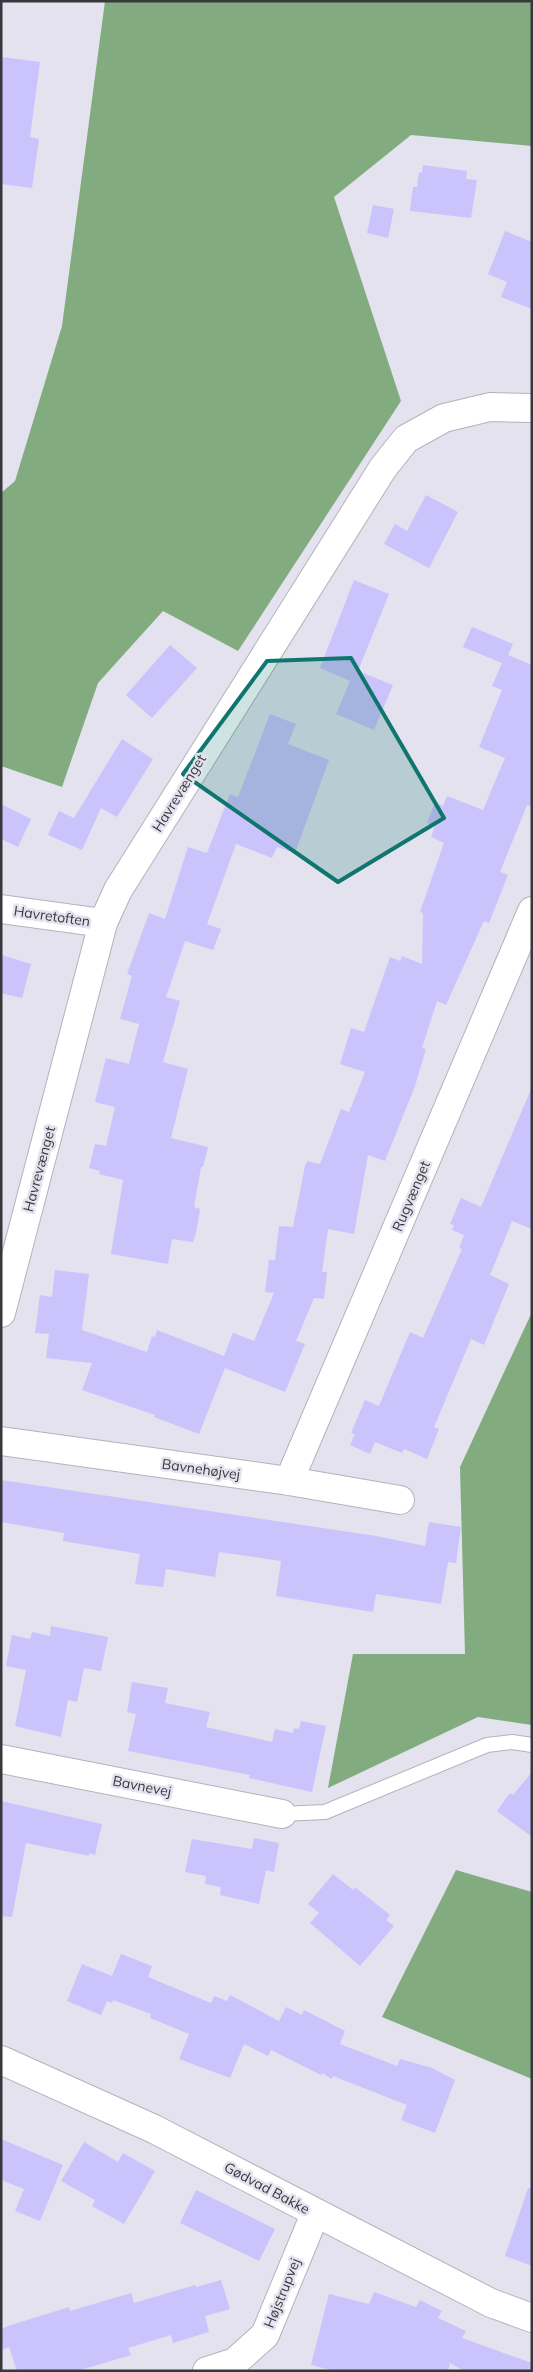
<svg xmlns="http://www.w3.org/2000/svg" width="533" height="2372" viewBox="0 0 533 2372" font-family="Mulish,sans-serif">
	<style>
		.forest { fill: #82ac7f }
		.building { fill: #cbc3fc }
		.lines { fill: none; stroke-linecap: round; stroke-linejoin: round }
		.service-casing { stroke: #b3b2bd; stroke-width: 16 }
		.minor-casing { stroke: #b3b2bd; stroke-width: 30 }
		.service { stroke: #fff; stroke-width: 14 }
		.minor { stroke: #fff; stroke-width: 28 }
		.marked { fill: #0f766e; fill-opacity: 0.2; stroke: #0f766e; stroke-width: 4; stroke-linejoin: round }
		.labels { text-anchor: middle; stroke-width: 5; stroke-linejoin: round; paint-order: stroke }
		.street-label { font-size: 14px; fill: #38373c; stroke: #e3e2ee }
	</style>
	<rect width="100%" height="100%" fill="#e3e2ee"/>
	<!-- forest -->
	<path class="forest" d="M 105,1 L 532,1 L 532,146 L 411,135 L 334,197 L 401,401 L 238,651 L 163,611 L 98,683 L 62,787 L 1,766 L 1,493 L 15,481 L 62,326 Z
		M 532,1312 L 532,1725 L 478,1717 L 328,1788 L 353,1654 L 465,1654 L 460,1467 Z
		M 456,1870 L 532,1892 L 532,2079 L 382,2017 Z"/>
	<!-- building -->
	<path class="building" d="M 1,57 L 40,62 L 30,137 L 39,139 L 32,188 L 1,184 Z
		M 423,165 L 467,171 L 466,179 L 477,180 L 471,218 L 410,211 L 413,187 L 417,187 L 419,172 L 422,173 Z
		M 373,205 L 394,209 L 388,238 L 367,233 Z
		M 505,231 L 532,242 L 532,309 L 501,297 L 507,282 L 488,274 Z
		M 426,495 L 458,512 L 429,568 L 384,544 L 395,524 L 407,531 Z
		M 354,580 L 389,594 L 358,671 L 393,685 L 374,730 L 336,714 L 350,681 L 320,668 Z
		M 472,627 L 513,644 L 508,655 L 532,665 L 532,807 L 527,805 L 500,872 L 508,875 L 489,923 L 484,921 L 446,1005 L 437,1001 L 422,1048 L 426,1049 L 415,1086 L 385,1161 L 368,1155 L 354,1234 L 328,1229 L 322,1272 L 327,1272 L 324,1299 L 314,1298 L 296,1341 L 305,1344 L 285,1392 L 225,1368 L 199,1434 L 154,1417 L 155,1415 L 82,1390 L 92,1363 L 46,1358 L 49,1334 L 35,1333 L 40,1295 L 52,1297 L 55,1270 L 89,1274 L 82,1330 L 147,1352 L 152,1336 L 155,1337 L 157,1330 L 224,1356 L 233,1333 L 254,1341 L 274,1293 L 265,1292 L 269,1260 L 275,1260 L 279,1226 L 293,1227 L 305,1166 L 307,1161 L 320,1164 L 341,1109 L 349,1112 L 365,1072 L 340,1064 L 351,1028 L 364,1032 L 390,957 L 400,961 L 402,956 L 422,964 L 423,913 L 420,912 L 444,843 L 431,837 L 435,826 L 427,823 L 435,802 L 443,806 L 447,796 L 483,810 L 505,758 L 479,747 L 502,690 L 492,686 L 502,663 L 463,647 Z
		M 170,645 L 197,668 L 152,718 L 126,695 Z
		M 270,714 L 296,724 L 288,744 L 329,760 L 295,853 L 277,847 L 272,858 L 236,844 L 207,924 L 221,929 L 213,950 L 185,941 L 166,997 L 180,1001 L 163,1062 L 188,1069 L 171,1138 L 208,1147 L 203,1167 L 201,1167 L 194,1207 L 200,1209 L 196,1233 L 193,1242 L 172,1239 L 168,1264 L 111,1254 L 123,1180 L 99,1174 L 100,1171 L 89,1168 L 95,1144 L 106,1146 L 115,1107 L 95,1102 L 106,1058 L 129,1064 L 139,1024 L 120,1019 L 132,976 L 127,974 L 149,913 L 165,919 L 188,847 L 207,853 L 230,794 L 238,797 Z
		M 122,739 L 153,759 L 117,817 L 101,808 L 82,850 L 48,835 L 59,811 L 74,818 Z
		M 1,804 L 31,819 L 18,847 L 1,839 Z
		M 1,955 L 31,964 L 22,998 L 1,993 Z
		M 532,1087 L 532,1229 L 512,1221 L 490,1275 L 509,1284 L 484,1345 L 471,1339 L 434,1427 L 439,1429 L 427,1459 L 404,1449 L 402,1453 L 375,1442 L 370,1454 L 350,1445 L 355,1434 L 351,1433 L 365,1400 L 379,1406 L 410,1332 L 423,1338 L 462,1249 L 459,1248 L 464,1235 L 452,1230 L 454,1225 L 450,1224 L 461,1198 L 481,1207 Z
		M 1,1480 L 376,1536 L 425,1546 L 429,1522 L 461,1527 L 456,1563 L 448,1562 L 441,1604 L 376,1594 L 373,1612 L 276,1596 L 281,1561 L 219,1552 L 215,1577 L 166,1569 L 163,1587 L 135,1584 L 140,1554 L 63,1541 L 64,1533 L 1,1522 Z
		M 51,1626 L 108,1637 L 101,1671 L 84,1668 L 77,1702 L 68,1700 L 61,1737 L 15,1726 L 26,1670 L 6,1666 L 12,1635 L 30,1639 L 32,1632 L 50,1636 Z
		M 132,1682 L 168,1688 L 165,1703 L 210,1712 L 206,1727 L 272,1742 L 275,1729 L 293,1733 L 294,1728 L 299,1729 L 301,1721 L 326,1726 L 312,1792 L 249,1778 L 250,1775 L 128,1751 L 136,1714 L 127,1712 Z
		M 532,1772 L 532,1837 L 497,1811 L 510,1793 L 513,1795 Z
		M 1,1801 L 102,1824 L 95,1855 L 89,1853 L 89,1856 L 26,1843 L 12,1917 L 1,1916 Z
		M 254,1838 L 279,1843 L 274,1872 L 266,1870 L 259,1904 L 220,1895 L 221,1887 L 205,1884 L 206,1876 L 185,1872 L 192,1839 L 252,1849 Z
		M 333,1874 L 353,1890 L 355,1887 L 390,1915 L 386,1920 L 394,1926 L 360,1966 L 310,1923 L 319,1913 L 308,1904 Z
		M 121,1954 L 152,1966 L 148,1977 L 211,2003 L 214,1996 L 227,2001 L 230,1995 L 279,2021 L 286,2007 L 302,2015 L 304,2010 L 345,2031 L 340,2044 L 397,2066 L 400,2059 L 432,2068 L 455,2080 L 435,2133 L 401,2120 L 407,2105 L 333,2076 L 332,2079 L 322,2073 L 321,2075 L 271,2050 L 268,2056 L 244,2044 L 230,2078 L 179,2059 L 189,2034 L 150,2018 L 151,2014 L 113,2000 L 112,2003 L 107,2001 L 101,2015 L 67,2001 L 82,1964 L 112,1976 Z
		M 1,2139 L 63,2165 L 40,2221 L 15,2211 L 24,2189 L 1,2180 Z
		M 84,2142 L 118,2162 L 123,2153 L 155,2171 L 124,2224 L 92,2206 L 95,2200 L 61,2181 Z
		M 528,2188 L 532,2189 L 532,2266 L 505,2256 Z
		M 196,2190 L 275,2229 L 259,2261 L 180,2223 Z
		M 221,2280 L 230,2309 L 205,2316 L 209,2332 L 173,2343 L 171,2335 L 128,2348 L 131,2355 L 77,2371 L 17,2371 L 9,2347 L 1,2350 L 1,2329 L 8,2326 L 69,2307 L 70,2311 L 131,2293 L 134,2303 L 195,2285 L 196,2287 Z
		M 374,2292 L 416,2307 L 420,2300 L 442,2311 L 438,2318 L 466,2331 L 462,2338 L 532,2363 L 532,2371 L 464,2371 L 450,2363 L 448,2371 L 335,2371 L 311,2365 L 329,2294 L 369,2304 Z"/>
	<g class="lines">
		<defs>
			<path id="service" d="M 282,1814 L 325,1812 L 487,1745 L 512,1742 L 532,1745"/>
			<path id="minor" d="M 1,909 L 103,923
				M 1,1313 L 103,923 L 118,890 L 383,468 L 406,439 L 444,418 L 490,407 L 532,408
				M 1,1441 L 289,1481 L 400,1500
				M 289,1481 L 532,911
				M 1,1759 L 282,1814
				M 1,2060 L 154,2129 L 491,2303 L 532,2318
				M 207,2371 L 235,2362 L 265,2335 L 315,2214"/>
		</defs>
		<!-- service casing -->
		<use href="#service" class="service-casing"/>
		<!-- minor casing -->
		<use href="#minor" class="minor-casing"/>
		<!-- service -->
		<use href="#service" class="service"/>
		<!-- minor -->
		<use href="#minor" class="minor"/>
	</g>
	<!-- marked area -->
	<path class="marked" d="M 351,658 L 444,818 L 338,882 L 183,774 L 267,661 Z"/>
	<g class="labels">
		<!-- street labels -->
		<g class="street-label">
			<text transform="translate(179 793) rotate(-58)" y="5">Havrevænget</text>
			<text transform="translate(52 916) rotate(8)" y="5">Havretoften</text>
			<text transform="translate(39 1169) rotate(-75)" y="5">Havrevænget</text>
			<text transform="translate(411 1196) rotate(-67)" y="5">Rugvænget</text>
			<text transform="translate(201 1469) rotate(8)" y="5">Bavnehøjvej</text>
			<text transform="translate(142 1786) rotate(11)" y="5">Bavnevej</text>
			<text transform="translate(267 2188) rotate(28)" y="5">Gødvad Bakke</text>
			<text transform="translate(282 2293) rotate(-68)" y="5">Højstrupvej</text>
		</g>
	</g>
	<!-- border -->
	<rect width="533" height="2372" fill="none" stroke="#38373c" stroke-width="5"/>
</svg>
